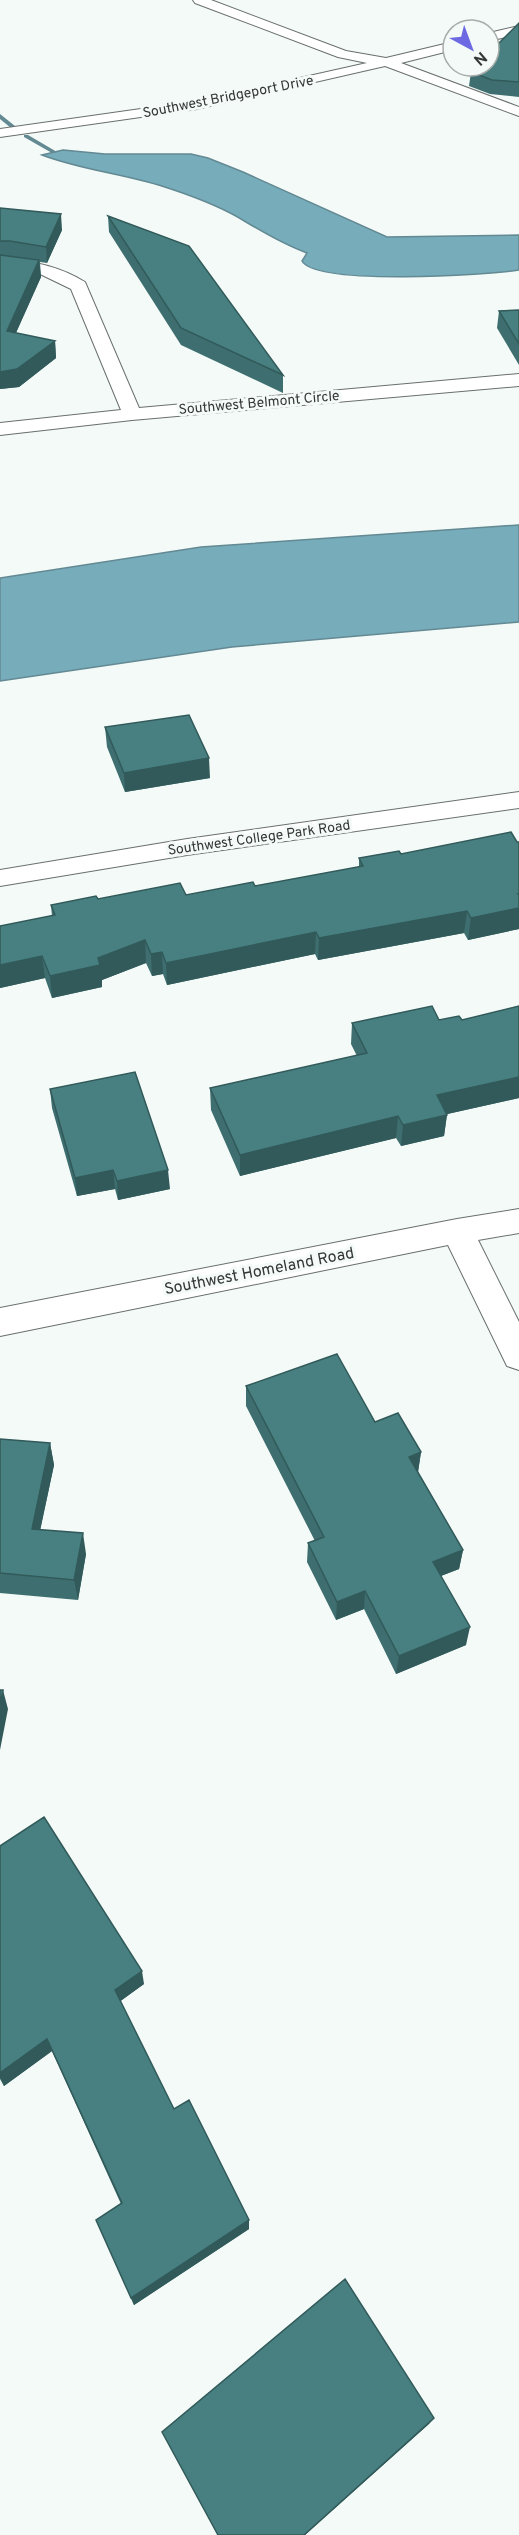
<svg xmlns="http://www.w3.org/2000/svg" width="519" height="2535" viewBox="0 0 519 2535" font-family="Overpass,sans-serif">
	<style>
		.water { fill: #77acbb; stroke: #638993; stroke-width: 1.5 }
		.lines { fill: none; stroke-linecap: round; stroke-linejoin: round }
		.stream { fill: #638993; fill-rule: evenodd }
		.minor-casing { stroke: #696f6d; stroke-width: 2 }
		.minor { fill: #fff; fill-rule: evenodd }
		.wall { fill: #3e6e6f }
		.shaded-wall { fill: #325a5a }
		.building { fill: #488081; stroke: #325a5a; stroke-width: 1.5 }
		.labels { text-anchor: middle; stroke-width: 6; stroke-linejoin: round; paint-order: stroke }
		.far-street-label { font-size: 14px; fill: #343736; stroke: #f3faf7 }
		.street-label { font-size: 16px; fill: #343736; stroke: #f3faf7 }
	</style>
	<rect width="100%" height="100%" fill="#f3faf7"/>
	<!-- water -->
	<path class="water" d="M 63,150 L 105,154 L 191,154 L 208,158 L 243,172 L 387,237 L 519,235 L 519,270 C 488,275 316,286 302,261 L 307,253 C 285,245 266,234 246,222 C 224,208 195,197 171,189 C 128,174 84,171 42,155 Z
		M 519,525 L 519,622 L 232,647 L 0,681 L 0,578 L 201,547 Z"/>
	<g class="lines">
		<!-- stream -->
		<path class="stream" d="M 0,114 L 15,126 L 15,128 L 11,128 L 0,119 Z
			M 24,135 L 28,135 L 57,152 L 52,153 L 24,137 Z"/>
		<defs>
			<path id="minor" d="M 193,0 L 211,0 L 346,51 L 386,58 L 453,42 L 453,50 L 401,63 L 519,107 L 519,116 L 385,66 L 197,109 L 0,137 L 0,129 L 197,101 L 367,63 L 338,57 L 195,3 Z
				M 519,26 L 519,34 L 489,41 L 489,33 Z
				M 0,259 C 31,260 59,266 85,282 L 139,408 L 519,374 L 519,386 L 132,420 L 0,435 L 0,423 L 121,410 L 71,289 L 38,273 L 0,269 Z
				M 519,792 L 519,808 L 187,855 L 0,886 L 0,870 L 187,839 Z
				M 519,1209 L 519,1233 L 478,1240 L 519,1322 L 519,1370 L 507,1366 L 448,1245 L 0,1336 L 0,1308 L 457,1219 Z"/>
		</defs>
		<!-- minor casing -->
		<use href="#minor" class="minor-casing"/>
		<!-- minor -->
		<use href="#minor" class="minor"/>
	</g>
	<!-- wall -->
	<path class="wall" d="M 519,23 L 519,97 L 490,94 L 469,86 L 471,72 Z
		M 0,208 L 62,230 L 47,263 L 40,262 L 41,277 L 16,333 L 55,341 L 56,358 L 19,387 L 0,389 Z
		M 108,216 L 283,375 L 283,393 L 181,345 L 109,232 Z
		M 519,310 L 519,365 L 497,328 L 499,311 Z
		M 105,727 L 210,778 L 125,792 L 107,747 Z
		M 519,842 L 519,929 L 468,940 L 464,933 L 318,960 L 315,954 L 167,985 L 163,974 L 152,976 L 146,963 L 102,980 L 102,987 L 52,998 L 45,978 L 0,988 L 0,926 L 52,916 L 51,905 L 98,899 L 186,895 L 255,886 L 359,867 L 359,858 Z
		M 519,1006 L 519,1098 L 447,1114 L 444,1136 L 401,1146 L 396,1138 L 240,1176 L 211,1110 L 210,1088 L 357,1056 L 351,1044 L 352,1023 L 462,1020 Z
		M 50,1089 L 170,1189 L 118,1200 L 115,1189 L 77,1196 L 52,1108 Z
		M 246,1386 L 375,1422 L 421,1452 L 418,1472 L 463,1550 L 459,1569 L 441,1576 L 466,1645 L 396,1674 L 364,1609 L 336,1620 L 307,1562 L 308,1543 L 315,1541 L 246,1406 Z
		M 0,1439 L 50,1443 L 54,1465 L 40,1530 L 86,1554 L 78,1600 L 0,1593 Z
		M 0,1846 L 144,1984 L 120,2001 L 174,2109 L 249,2229 L 134,2305 L 96,2220 L 121,2204 L 52,2051 L 4,2086 L 0,2079 Z"/>
	<!-- shaded-wall -->
	<path class="shaded-wall" d="M 61,214 L 62,230 L 47,263 L 46,247 Z
		M 39,260 L 41,277 L 9,348 L 7,331 Z
		M 55,341 L 56,358 L 19,387 L 0,389 L 0,372 Z
		M 209,758 L 210,778 L 125,792 L 124,773 Z
		M 518,894 L 519,894 L 519,929 L 468,940 L 471,918 Z
		M 467,911 L 464,933 L 318,960 L 319,938 Z
		M 316,932 L 315,954 L 167,985 L 166,963 Z
		M 145,940 L 146,963 L 102,980 L 102,987 L 52,998 L 50,976 Z
		M 162,952 L 163,974 L 152,976 L 151,954 Z
		M 42,956 L 45,978 L 0,988 L 0,965 Z
		M 519,1077 L 519,1098 L 434,1117 L 437,1095 Z
		M 447,1115 L 444,1136 L 401,1146 L 403,1125 Z
		M 398,1116 L 396,1138 L 240,1176 L 240,1155 Z
		M 113,1170 L 115,1189 L 77,1196 L 75,1178 Z
		M 168,1170 L 170,1189 L 118,1200 L 117,1181 Z
		M 50,1443 L 54,1465 L 36,1550 L 32,1529 Z
		M 421,1452 L 418,1472 L 406,1476 L 409,1457 Z
		M 83,1533 L 86,1554 L 78,1600 L 74,1580 Z
		M 463,1550 L 459,1569 L 430,1580 L 433,1562 Z
		M 365,1591 L 364,1609 L 336,1620 L 337,1602 Z
		M 470,1627 L 466,1645 L 396,1674 L 399,1656 Z
		M 3,1690 L 8,1709 L 0,1750 L 0,1705 Z
		M 142,1971 L 144,1984 L 118,2003 L 115,1990 Z
		M 47,2039 L 52,2051 L 4,2086 L 0,2077 L 0,2073 Z
		M 249,2220 L 249,2229 L 134,2305 L 131,2298 Z
		M 434,2418 L 429,2424 L 305,2535 L 304,2535 Z"/>
	<!-- building -->
	<path class="building" d="M 519,23 L 519,82 L 492,80 L 471,72 L 476,66 L 489,66 L 489,53 Z
		M 0,208 L 61,214 L 46,247 L 10,241 L 0,241 Z
		M 108,216 L 189,246 L 283,375 L 181,328 Z
		M 0,255 L 39,260 L 7,331 L 55,341 L 17,369 L 0,372 Z
		M 519,310 L 519,344 L 499,311 Z
		M 189,715 L 209,758 L 124,773 L 105,727 Z
		M 511,832 L 517,842 L 519,842 L 519,894 L 518,894 L 519,895 L 519,908 L 471,918 L 467,911 L 319,938 L 316,932 L 166,963 L 162,952 L 151,954 L 145,940 L 98,958 L 100,965 L 50,976 L 42,956 L 0,965 L 0,926 L 55,915 L 51,905 L 96,896 L 98,899 L 180,883 L 186,895 L 253,882 L 255,886 L 363,866 L 359,858 L 399,851 L 401,854 Z
		M 432,1006 L 439,1020 L 459,1016 L 462,1020 L 519,1006 L 519,1077 L 437,1095 L 447,1115 L 403,1125 L 398,1116 L 240,1155 L 210,1088 L 367,1053 L 352,1023 Z
		M 135,1072 L 168,1170 L 117,1181 L 113,1170 L 75,1178 L 50,1089 Z
		M 337,1354 L 375,1422 L 398,1413 L 421,1452 L 409,1457 L 463,1550 L 433,1562 L 470,1627 L 399,1656 L 365,1591 L 337,1602 L 308,1543 L 324,1537 L 246,1386 Z
		M 0,1439 L 50,1443 L 32,1529 L 83,1533 L 74,1580 L 0,1573 Z
		M 0,1690 L 3,1690 L 0,1705 Z
		M 44,1817 L 142,1971 L 115,1990 L 174,2109 L 189,2100 L 249,2220 L 131,2298 L 96,2220 L 122,2203 L 47,2039 L 0,2073 L 0,1846 Z
		M 345,2279 L 434,2418 L 304,2535 L 218,2535 L 162,2432 Z"/>
	<g class="labels">
		<!-- far-street labels -->
		<g class="far-street-label">
			<text transform="translate(228 96) rotate(-11)" y="5">Southwest Bridgeport Drive</text>
			<text transform="translate(259 402) rotate(-5)" y="5">Southwest Belmont Circle</text>
			<text transform="translate(259 837) rotate(-8)" y="5">Southwest College Park Road</text>
		</g>
		<!-- street labels -->
		<g class="street-label">
			<text transform="translate(259 1270) rotate(-11)" y="6">Southwest Homeland Road</text>
		</g>
	</g>
	<!-- north arrow -->
	<g transform="translate(471 48) rotate(139)"><circle r="28" fill="#f3faf7" stroke="#a7acaa" stroke-width="1.5"/>
	<path d="M0-4.5L10 22L0 15L-10 22Z" fill="#6c69e3"/>
	<text y="-9" font-size="16" font-weight="bold" text-anchor="middle" fill="#343736">N</text>
	</g>
</svg>
